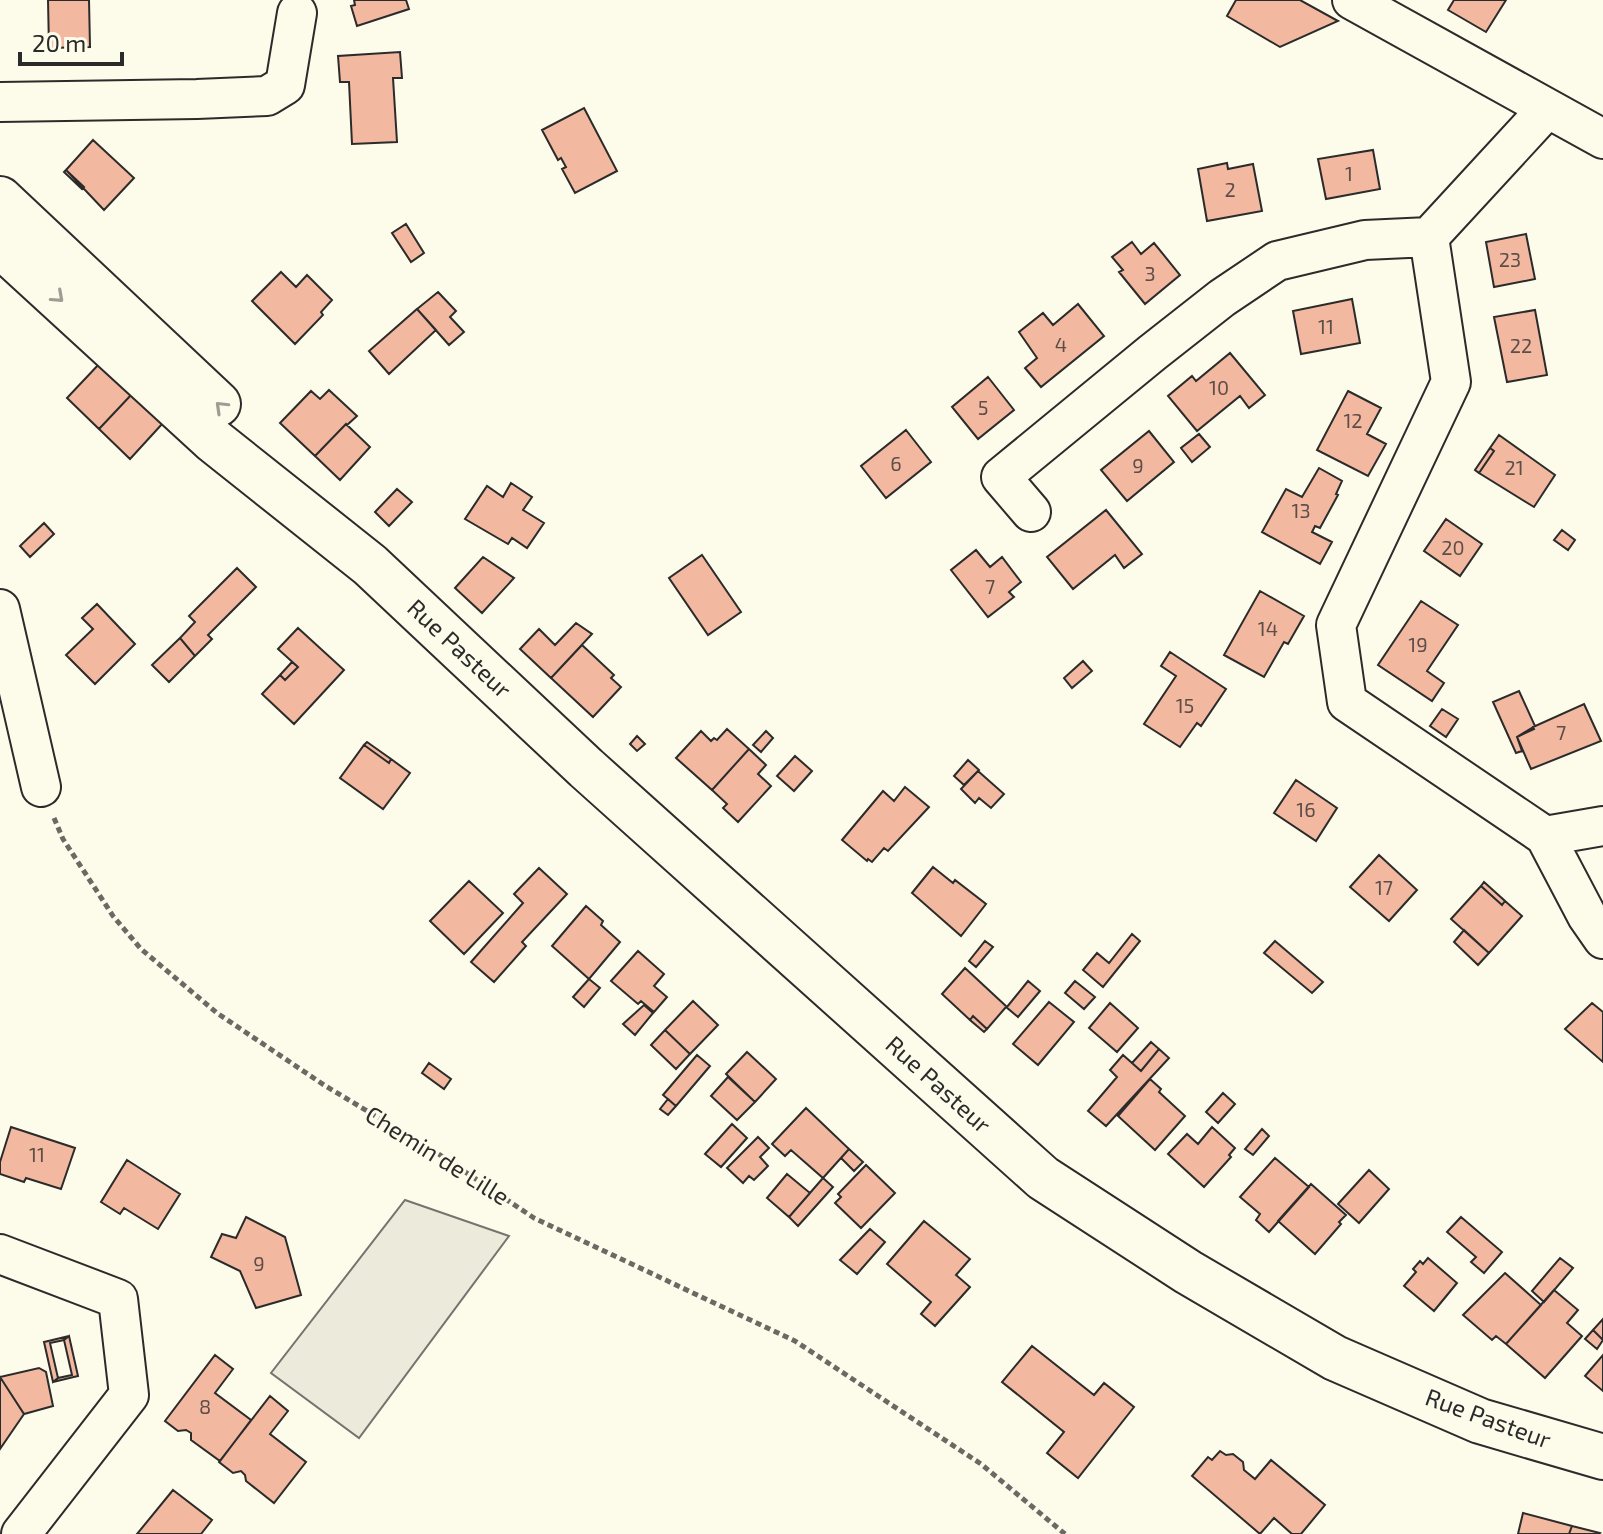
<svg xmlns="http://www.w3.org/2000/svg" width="1603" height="1534" viewBox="0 0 1603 1534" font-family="'Exo 2',sans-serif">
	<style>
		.green { fill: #ecebdb; stroke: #74746e; stroke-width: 2 }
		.building { fill: #f2b8a0; stroke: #2b2b2b; stroke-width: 2 }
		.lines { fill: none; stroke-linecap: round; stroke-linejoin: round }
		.minor-casing { stroke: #2b2b2b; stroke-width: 42 }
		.major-casing { stroke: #2b2b2b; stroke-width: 48 }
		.path { stroke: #6a6964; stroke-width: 5; stroke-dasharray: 6 4; stroke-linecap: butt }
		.minor { stroke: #fdfbea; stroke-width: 38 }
		.major { stroke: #fdfbea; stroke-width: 44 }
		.oneway { stroke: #9e9d94 }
		.labels { text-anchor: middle; stroke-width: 6; stroke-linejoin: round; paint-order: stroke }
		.number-label { font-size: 20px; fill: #5d4e48 }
		.street-label { font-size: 24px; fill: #2b2b2b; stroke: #fdfbea }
	</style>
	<rect width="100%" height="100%" fill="#fdfbea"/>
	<!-- green -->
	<path class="green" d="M 405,1200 L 509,1236 L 359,1438 L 271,1373 Z"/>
	<!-- building -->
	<path class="building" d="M 48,0 L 89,0 L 90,47 L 49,48 Z
		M 354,0 L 406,0 L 409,9 L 357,26 L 351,6 L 355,5 Z
		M 1236,0 L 1300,0 L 1338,21 L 1280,47 L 1227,16 Z
		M 1454,0 L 1506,0 L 1486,32 L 1448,10 Z
		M 400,52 L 402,78 L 393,78 L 397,142 L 352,144 L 349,82 L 340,82 L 338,56 Z
		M 584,108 L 617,171 L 575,193 L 562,169 L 566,167 L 561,158 L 558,160 L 542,130 Z
		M 93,140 L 134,178 L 104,210 L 66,170 Z
		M 1373,150 L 1380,189 L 1326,199 L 1318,159 Z
		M 1227,163 L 1228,169 L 1253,164 L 1262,211 L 1207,221 L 1198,169 Z
		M 66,170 L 84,187 L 82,189 L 64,172 Z
		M 406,224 L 424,253 L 411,262 L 392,233 Z
		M 1526,234 L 1535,279 L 1494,287 L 1486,242 Z
		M 1132,242 L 1141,254 L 1154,243 L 1180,275 L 1145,304 L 1119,272 L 1123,270 L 1112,257 Z
		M 281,272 L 296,287 L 307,275 L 332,300 L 321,312 L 323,315 L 295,344 L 252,301 Z
		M 438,292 L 456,311 L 450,317 L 464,332 L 449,345 L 417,309 Z
		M 1352,299 L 1360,343 L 1301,354 L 1293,311 Z
		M 1078,304 L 1104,336 L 1041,387 L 1025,368 L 1037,358 L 1019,332 L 1043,313 L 1053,325 Z
		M 417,309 L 436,330 L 389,374 L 369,351 Z
		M 1535,310 L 1547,375 L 1507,382 L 1494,317 Z
		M 1230,353 L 1265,395 L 1249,408 L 1240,396 L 1197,431 L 1168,396 L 1192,376 L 1196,381 Z
		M 100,363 L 132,394 L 99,429 L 67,398 Z
		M 988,377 L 1014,410 L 978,439 L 952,407 Z
		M 329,390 L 357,416 L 347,425 L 346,424 L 315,456 L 280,423 L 311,391 L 320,399 Z
		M 1348,391 L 1381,408 L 1367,434 L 1386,444 L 1368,476 L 1317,450 Z
		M 132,394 L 163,423 L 130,459 L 99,429 Z
		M 346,424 L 370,447 L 340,480 L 315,456 Z
		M 906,430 L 931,462 L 886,498 L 861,466 Z
		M 1149,431 L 1174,462 L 1127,501 L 1101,470 Z
		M 1199,434 L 1210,447 L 1192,462 L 1181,448 Z
		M 1499,435 L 1555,475 L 1534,507 L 1479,473 L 1494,451 L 1490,448 Z
		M 1490,448 L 1494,451 L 1479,473 L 1475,470 Z
		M 1319,468 L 1342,481 L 1336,494 L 1338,495 L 1320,528 L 1315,526 L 1312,532 L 1332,542 L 1320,564 L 1262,532 L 1286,489 L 1302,497 Z
		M 511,483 L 532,497 L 523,510 L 544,523 L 527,548 L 512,538 L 508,544 L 465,519 L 487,486 L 503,497 Z
		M 397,489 L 412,502 L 389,526 L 375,512 Z
		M 1106,510 L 1142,554 L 1124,568 L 1115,555 L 1073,589 L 1047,557 Z
		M 1446,519 L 1482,544 L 1460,576 L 1424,551 Z
		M 44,523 L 54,534 L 30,557 L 20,546 Z
		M 1562,530 L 1575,540 L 1568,550 L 1554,540 Z
		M 976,550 L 990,567 L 1002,557 L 1021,582 L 1009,592 L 1014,597 L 988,617 L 951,570 Z
		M 702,555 L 741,612 L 708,635 L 669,578 Z
		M 483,557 L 514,578 L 482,613 L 455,588 Z
		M 237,568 L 256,587 L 208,635 L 212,639 L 195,656 L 180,638 L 195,622 L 189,616 Z
		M 1260,591 L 1304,616 L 1288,644 L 1284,642 L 1264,677 L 1224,655 Z
		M 1421,601 L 1458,625 L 1427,671 L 1444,683 L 1432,701 L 1378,665 Z
		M 97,604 L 135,644 L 95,684 L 66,655 L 93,629 L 82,618 Z
		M 576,623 L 592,634 L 551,678 L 520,649 L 539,629 L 555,645 Z
		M 298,628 L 344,670 L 294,724 L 262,694 L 280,675 L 285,680 L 298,667 L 278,649 Z
		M 180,638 L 195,656 L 169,682 L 152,665 Z
		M 582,645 L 614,675 L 611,678 L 621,687 L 593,717 L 551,678 Z
		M 1170,652 L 1226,689 L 1201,726 L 1197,723 L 1180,747 L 1144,724 L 1176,676 L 1161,666 Z
		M 1083,661 L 1092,671 L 1072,688 L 1064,678 Z
		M 292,662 L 298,667 L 285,680 L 280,675 Z
		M 1519,691 L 1535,726 L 1517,737 L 1522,751 L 1516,753 L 1493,702 Z
		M 1584,704 L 1601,741 L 1531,769 L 1517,737 L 1534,729 L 1533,727 Z
		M 1442,709 L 1458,719 L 1446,737 L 1430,726 Z
		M 727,729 L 749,749 L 712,790 L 676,758 L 701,731 L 711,741 L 714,738 L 717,740 Z
		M 766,731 L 773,738 L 761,752 L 753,745 Z
		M 637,736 L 645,744 L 637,751 L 630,744 Z
		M 367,742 L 391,759 L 389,763 L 364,745 Z
		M 364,745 L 389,763 L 391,759 L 410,773 L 383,809 L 340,778 Z
		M 749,749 L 766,765 L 758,774 L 771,786 L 738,822 L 723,808 L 727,804 L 712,790 Z
		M 795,756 L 812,771 L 794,791 L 777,776 Z
		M 968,760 L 979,770 L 964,785 L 954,776 Z
		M 978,771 L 1004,794 L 991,808 L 979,798 L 975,803 L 961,789 Z
		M 1296,780 L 1337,808 L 1316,841 L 1274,813 Z
		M 905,787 L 929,807 L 888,851 L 884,848 L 872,862 L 868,859 L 867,861 L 842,840 L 883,791 L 894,801 Z
		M 1379,855 L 1417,890 L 1389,921 L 1350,887 Z
		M 933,867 L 953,883 L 955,880 L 986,904 L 961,936 L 912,893 Z
		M 539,868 L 567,894 L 522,942 L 526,946 L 494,982 L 471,962 L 523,903 L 514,894 Z
		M 469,881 L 503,913 L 464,954 L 430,921 Z
		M 1484,882 L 1505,901 L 1502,905 L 1481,886 Z
		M 1481,886 L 1502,905 L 1505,901 L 1522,916 L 1489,953 L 1451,919 Z
		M 586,906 L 603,921 L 601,925 L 620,942 L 589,979 L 552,946 Z
		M 1464,930 L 1489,953 L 1478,965 L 1454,942 Z
		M 1132,934 L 1140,941 L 1103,987 L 1083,970 L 1097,953 L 1109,963 Z
		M 985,941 L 993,947 L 976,967 L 969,961 Z
		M 1275,941 L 1323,982 L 1312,993 L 1264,953 Z
		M 638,951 L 664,974 L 654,986 L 667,997 L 654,1012 L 641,1001 L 638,1004 L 611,981 Z
		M 965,968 L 1007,1007 L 1028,981 L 1040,991 L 1018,1017 L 1006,1007 L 987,1029 L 973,1016 L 970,1020 L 942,994 Z
		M 589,979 L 600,988 L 584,1007 L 573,997 Z
		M 1075,981 L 1095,997 L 1084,1009 L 1065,993 Z
		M 693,1001 L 718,1025 L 690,1054 L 665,1030 Z
		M 1049,1002 L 1074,1022 L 1038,1065 L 1013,1044 Z
		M 1110,1003 L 1138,1028 L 1117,1052 L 1089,1028 Z
		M 1592,1003 L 1603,1012 L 1603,1062 L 1565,1029 Z
		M 644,1005 L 653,1013 L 635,1035 L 623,1024 Z
		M 973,1016 L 987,1029 L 984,1032 L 970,1020 Z
		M 665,1030 L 690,1054 L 676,1069 L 651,1045 Z
		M 1151,1042 L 1159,1049 L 1141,1071 L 1132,1063 Z
		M 1159,1049 L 1169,1058 L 1106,1126 L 1088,1111 L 1117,1077 L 1110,1070 L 1123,1055 L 1141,1071 Z
		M 747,1052 L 776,1079 L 755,1102 L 726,1074 Z
		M 697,1055 L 710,1066 L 676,1106 L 663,1095 Z
		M 429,1063 L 451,1079 L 444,1089 L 422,1073 Z
		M 728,1077 L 755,1102 L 737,1120 L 711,1096 Z
		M 1150,1079 L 1161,1089 L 1159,1092 L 1185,1116 L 1155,1150 L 1118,1116 Z
		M 1223,1093 L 1235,1104 L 1218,1123 L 1206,1112 Z
		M 668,1099 L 676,1106 L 668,1115 L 660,1109 Z
		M 806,1108 L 849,1149 L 823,1178 L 791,1150 L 785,1156 L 772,1144 Z
		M 732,1124 L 747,1138 L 721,1167 L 705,1154 Z
		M 11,1127 L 75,1148 L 61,1189 L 26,1178 L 24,1182 L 0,1174 L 0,1162 Z
		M 1212,1127 L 1235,1148 L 1229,1155 L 1231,1157 L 1204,1187 L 1168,1154 L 1187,1134 L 1198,1144 Z
		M 1262,1129 L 1269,1136 L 1253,1155 L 1245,1149 Z
		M 758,1137 L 769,1148 L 760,1157 L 768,1166 L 754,1180 L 749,1176 L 743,1183 L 727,1168 Z
		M 849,1149 L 863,1162 L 854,1171 L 841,1158 Z
		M 1275,1158 L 1309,1187 L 1269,1232 L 1256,1220 L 1260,1214 L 1240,1197 Z
		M 127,1160 L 180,1194 L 158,1229 L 124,1208 L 120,1214 L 101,1202 Z
		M 866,1165 L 895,1193 L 861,1228 L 835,1203 L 841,1197 L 838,1194 Z
		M 1369,1170 L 1389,1189 L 1359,1223 L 1338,1204 Z
		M 787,1174 L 810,1193 L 789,1217 L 767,1198 Z
		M 823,1178 L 833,1187 L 798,1226 L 789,1217 Z
		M 1311,1184 L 1346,1215 L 1339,1222 L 1341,1224 L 1315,1254 L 1278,1221 Z
		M 246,1217 L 285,1237 L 301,1295 L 256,1308 L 240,1271 L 211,1257 L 222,1234 L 236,1238 Z
		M 1461,1217 L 1502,1252 L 1484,1273 L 1471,1262 L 1476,1257 L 1447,1232 Z
		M 924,1221 L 970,1259 L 956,1275 L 970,1287 L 935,1326 L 921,1314 L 931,1302 L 887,1264 Z
		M 870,1229 L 885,1242 L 857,1274 L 840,1260 Z
		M 1428,1258 L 1457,1283 L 1434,1311 L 1404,1286 L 1416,1272 L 1413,1269 L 1420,1261 L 1423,1264 Z
		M 1560,1258 L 1573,1268 L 1544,1302 L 1532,1291 Z
		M 1505,1273 L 1541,1305 L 1506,1344 L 1496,1336 L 1492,1340 L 1463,1315 Z
		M 1554,1290 L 1578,1310 L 1567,1323 L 1582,1336 L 1545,1378 L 1506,1344 Z
		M 1603,1319 L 1603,1340 L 1593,1330 Z
		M 1593,1330 L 1603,1340 L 1597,1349 L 1585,1339 Z
		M 69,1336 L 64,1340 L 50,1343 L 58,1378 L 53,1382 L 44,1342 Z
		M 69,1336 L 78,1376 L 53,1382 L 58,1378 L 72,1375 L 64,1340 Z
		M 1032,1346 L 1094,1395 L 1104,1383 L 1134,1407 L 1078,1478 L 1047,1453 L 1064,1432 L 1002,1382 Z
		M 215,1355 L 233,1369 L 215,1393 L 251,1420 L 220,1461 L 191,1440 L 191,1433 L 186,1430 L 178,1431 L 165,1421 Z
		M 1603,1355 L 1603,1391 L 1585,1376 Z
		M 39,1368 L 46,1372 L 53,1406 L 24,1414 L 0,1377 Z
		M 0,1377 L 24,1414 L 0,1449 Z
		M 270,1396 L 288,1411 L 270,1434 L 306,1462 L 274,1503 L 246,1481 L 245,1475 L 241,1471 L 233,1473 L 219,1462 Z
		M 1220,1451 L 1226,1455 L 1233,1454 L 1243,1462 L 1244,1470 L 1255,1479 L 1271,1460 L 1325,1505 L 1301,1534 L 1292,1534 L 1274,1518 L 1260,1534 L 1192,1476 L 1208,1457 L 1212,1460 Z
		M 173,1490 L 212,1520 L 201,1534 L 137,1534 Z
		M 1523,1513 L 1572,1526 L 1569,1534 L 1518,1534 Z
		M 1572,1526 L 1600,1533 L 1599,1534 L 1569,1534 Z"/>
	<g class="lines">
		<defs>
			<path id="minor" d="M 1352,0 L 1603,139
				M 0,102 L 197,99 L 267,96 L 285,85 L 297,13
				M 1546,110 L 1429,237 L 1451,382 L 1336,625 L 1347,702 L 1545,836 L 1587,916 L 1603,939
				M 1031,512 L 1001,477 L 1152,353 L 1222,298 L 1277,261 L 1365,240 L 1429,237
				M 0,609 L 41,787
				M 1545,836 L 1603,826
				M 0,1254 L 118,1299 L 129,1395 L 21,1534"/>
			<path id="major" d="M 0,199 L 218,404
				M 0,245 L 214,441 L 370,565 L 586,768 L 1043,1178 L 1188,1272 L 1335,1358 L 1480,1421 L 1603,1457"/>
		</defs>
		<!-- minor casing -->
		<use href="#minor" class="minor-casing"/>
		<!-- major casing -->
		<use href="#major" class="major-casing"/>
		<!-- path -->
		<path class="path" d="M 54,818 L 63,839 L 113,916 L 141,949 L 217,1013 L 324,1085 L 437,1153 L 534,1218 L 795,1341 L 981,1464 L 1065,1534"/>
		<!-- minor -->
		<use href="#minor" class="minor"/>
		<!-- major -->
		<use href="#major" class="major"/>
	</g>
	<!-- one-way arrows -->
	<defs><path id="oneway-chevron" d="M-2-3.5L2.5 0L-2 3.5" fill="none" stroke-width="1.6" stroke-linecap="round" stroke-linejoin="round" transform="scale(2)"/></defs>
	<g class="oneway">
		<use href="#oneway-chevron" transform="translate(58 297) rotate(42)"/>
		<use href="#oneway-chevron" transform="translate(221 407) rotate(-136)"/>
	</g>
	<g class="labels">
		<!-- number labels -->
		<g class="number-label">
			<text x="1349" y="181">1</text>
			<text x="1230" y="197">2</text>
			<text x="1510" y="267">23</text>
			<text x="1150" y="281">3</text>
			<text x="1326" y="334">11</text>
			<text x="1061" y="352">4</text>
			<text x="1521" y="353">22</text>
			<text x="1219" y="395">10</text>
			<text x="983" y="415">5</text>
			<text x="1353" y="428">12</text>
			<text x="896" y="471">6</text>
			<text x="1138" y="473">9</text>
			<text x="1514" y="475">21</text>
			<text x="1301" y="518">13</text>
			<text x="1453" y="555">20</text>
			<text x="990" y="594">7</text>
			<text x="1268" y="636">14</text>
			<text x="1418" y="652">19</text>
			<text x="1185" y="713">15</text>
			<text x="1561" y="740">7</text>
			<text x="1306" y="817">16</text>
			<text x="1384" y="895">17</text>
			<text x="37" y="1162">11</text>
			<text x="259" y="1271">9</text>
			<text x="205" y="1414">8</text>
		</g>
		<!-- street labels -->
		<g class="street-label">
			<text transform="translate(459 649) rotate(43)" y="8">Rue Pasteur</text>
			<text transform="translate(938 1085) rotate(42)" y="8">Rue Pasteur</text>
			<text transform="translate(437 1156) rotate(32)" y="8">Chemin de Lille</text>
			<text transform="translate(1488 1419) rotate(20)" y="8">Rue Pasteur</text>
		</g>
	</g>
	<!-- scale -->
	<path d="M20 52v12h102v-12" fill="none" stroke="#2b2b2b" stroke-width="4"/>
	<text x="32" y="52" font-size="24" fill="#2b2b2b" stroke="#fdfbea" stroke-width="6" paint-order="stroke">20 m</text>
</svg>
